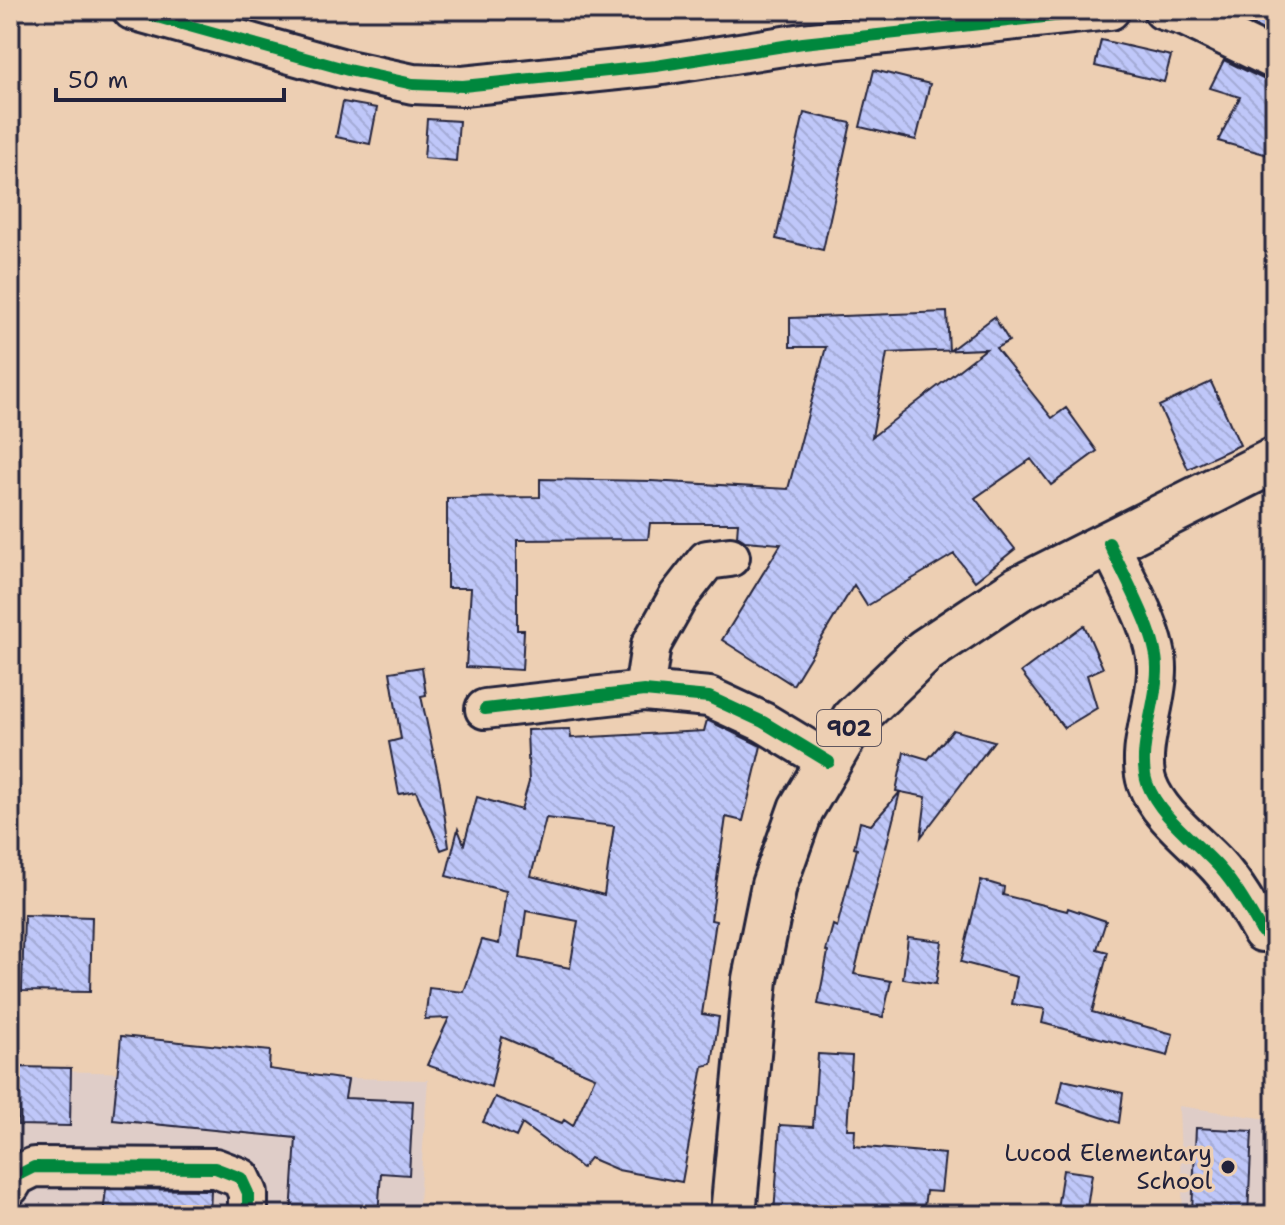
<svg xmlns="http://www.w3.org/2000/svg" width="1285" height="1225" viewBox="0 0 1285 1225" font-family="'Shantell Sans',sans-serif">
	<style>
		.built { fill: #dfcdc8 }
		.building { fill: url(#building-back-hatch); stroke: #22223b; stroke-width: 2; fill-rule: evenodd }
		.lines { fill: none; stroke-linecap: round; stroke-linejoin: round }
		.minor-casing { stroke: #22223b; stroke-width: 44 }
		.highway-casing { stroke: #22223b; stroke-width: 50 }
		.minor { stroke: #edcfb3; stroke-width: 38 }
		.highway { stroke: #edcfb3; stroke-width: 44 }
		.cycleway-casing { stroke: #edcfb3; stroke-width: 17 }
		.cycleway { stroke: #00873e; stroke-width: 12 }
		.poi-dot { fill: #22223b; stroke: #edcfb3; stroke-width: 3 }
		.labels { text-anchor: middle; stroke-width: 7; stroke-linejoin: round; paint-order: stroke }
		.shield { fill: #edcfb3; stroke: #5f565f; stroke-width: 2 }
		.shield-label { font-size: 22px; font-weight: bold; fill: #22223b }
		.poi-label { font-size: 24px; fill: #22223b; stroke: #edcfb3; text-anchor: end }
	</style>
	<defs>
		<pattern id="building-back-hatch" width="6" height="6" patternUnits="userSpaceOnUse" patternTransform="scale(2)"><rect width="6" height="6" fill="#bfc7f9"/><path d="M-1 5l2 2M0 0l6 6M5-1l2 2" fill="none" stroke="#a4abd6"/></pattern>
	</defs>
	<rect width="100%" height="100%" fill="#edcfb3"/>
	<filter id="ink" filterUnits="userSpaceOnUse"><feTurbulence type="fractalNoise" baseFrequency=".0125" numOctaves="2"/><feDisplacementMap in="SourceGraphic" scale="16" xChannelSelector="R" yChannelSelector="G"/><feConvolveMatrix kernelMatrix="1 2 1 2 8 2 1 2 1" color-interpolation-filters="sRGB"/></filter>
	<g filter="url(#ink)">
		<!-- built -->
		<path class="built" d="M 10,1070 L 428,1080 L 418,1215 L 10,1215 Z
			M 1179,1106 L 1275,1120 L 1275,1215 L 1183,1215 Z"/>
		<!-- building -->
		<path class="building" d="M 1248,10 L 1275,10 L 1275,36 L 1243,20 Z
			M 1101,40 L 1171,56 L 1164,82 L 1095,66 Z
			M 1224,60 L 1265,80 L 1275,82 L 1275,157 L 1218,141 L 1240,97 L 1210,88 Z
			M 874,70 L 930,84 L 916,140 L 860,127 Z
			M 343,102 L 377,108 L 370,144 L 336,137 Z
			M 804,113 L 851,123 L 823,250 L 776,239 Z
			M 427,119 L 459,121 L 456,161 L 424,158 Z
			M 947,312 L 949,351 L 994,317 L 1009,341 L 996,348 L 1052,418 L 1066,408 L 1097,451 L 1051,485 L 1031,459 L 975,498 L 1015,549 L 975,581 L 954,554 L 867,606 L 854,585 L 793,685 L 722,640 L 781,544 L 745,541 L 737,536 L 738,523 L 650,523 L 648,539 L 517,540 L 517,630 L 524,630 L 522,670 L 466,667 L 471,588 L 447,588 L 447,498 L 540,497 L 540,479 L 651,481 L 788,489 L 826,347 L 790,347 L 790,318 ZM 986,349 L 872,437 L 887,353 Z
			M 1211,382 L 1240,445 L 1188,469 L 1159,406 Z
			M 1084,625 L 1103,668 L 1087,675 L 1097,708 L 1064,728 L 1021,672 Z
			M 422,667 L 426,695 L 421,696 L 440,784 L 449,847 L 441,850 L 416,791 L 399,794 L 389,742 L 401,739 L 390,672 Z
			M 707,720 L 761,746 L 743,821 L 726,817 L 711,920 L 716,921 L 713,941 L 702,1014 L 719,1017 L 712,1064 L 703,1066 L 682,1182 L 618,1170 L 590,1158 L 582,1168 L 522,1124 L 516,1137 L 483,1122 L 495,1097 L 562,1123 L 564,1120 L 573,1126 L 595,1077 L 502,1037 L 491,1087 L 427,1065 L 449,1018 L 425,1019 L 429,988 L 464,992 L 482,940 L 499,944 L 506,891 L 446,876 L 458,829 L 464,844 L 477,797 L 521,810 L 529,782 L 527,730 L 570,729 L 571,738 L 704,731 ZM 546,818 L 614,826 L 604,895 L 531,876 ZM 526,911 L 578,921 L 570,968 L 520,958 Z
			M 953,730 L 994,741 L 921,837 L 926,797 L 896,791 L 904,752 L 928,759 Z
			M 900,792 L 854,974 L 891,981 L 883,1017 L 818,1004 L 828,952 L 826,951 L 833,925 L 837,927 L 857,849 L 854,848 L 860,822 L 871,825 Z
			M 981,880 L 1004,887 L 1003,895 L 1067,911 L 1068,908 L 1106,921 L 1097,949 L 1108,952 L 1092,1012 L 1173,1034 L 1168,1056 L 1042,1023 L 1045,1009 L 1012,1004 L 1017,977 L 961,962 Z
			M 24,915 L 92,917 L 90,992 L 22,991 Z
			M 908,937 L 942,941 L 936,984 L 903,979 Z
			M 121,1036 L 270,1051 L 269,1069 L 348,1080 L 345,1098 L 413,1101 L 409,1175 L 381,1173 L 378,1215 L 291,1215 L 296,1138 L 113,1120 Z
			M 818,1054 L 852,1056 L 847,1129 L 855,1129 L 854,1146 L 945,1154 L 941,1192 L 926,1191 L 923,1215 L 774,1215 L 780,1125 L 813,1127 Z
			M 19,1067 L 71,1068 L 70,1126 L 18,1125 Z
			M 1063,1080 L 1123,1093 L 1119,1123 L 1058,1103 Z
			M 1196,1128 L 1252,1131 L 1248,1215 L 1192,1212 Z
			M 1063,1170 L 1092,1174 L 1086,1215 L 1056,1215 Z
			M 106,1189 L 211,1190 L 210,1215 L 103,1215 Z"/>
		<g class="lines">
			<defs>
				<path id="minor" d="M 132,10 L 348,70 L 413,84 L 463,86 L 656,66 L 803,43 L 1110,10
					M 1163,10 L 1186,17 L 1275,60
					M 1109,543 C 1124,577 1157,632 1157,668 C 1158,702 1136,750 1147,783 C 1159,816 1195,841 1218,866 C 1236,886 1249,909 1262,932
					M 644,691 L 651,645 L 678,597 L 707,560 L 730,557
					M 485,709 L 644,691 L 709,697 L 763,722 L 829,762
					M 10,1186 L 16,1176 L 34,1167 L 215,1168 L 241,1178 L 248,1193 L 248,1215"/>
				<path id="highway" d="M 733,1215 L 755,979 L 774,885 L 801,809 L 854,719 L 925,651 L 1018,589 L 1275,460"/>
			</defs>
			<!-- minor casing -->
			<use href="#minor" class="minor-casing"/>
			<!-- highway casing -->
			<use href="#highway" class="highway-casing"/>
			<!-- minor -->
			<use href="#minor" class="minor"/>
			<!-- highway -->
			<use href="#highway" class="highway"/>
			<defs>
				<path id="cycleway" d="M 132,10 L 348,70 L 413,84 L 463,86 L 656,66 L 803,43 L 1110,10
					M 1109,543 C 1124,577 1157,632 1157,668 C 1158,702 1136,750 1147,783 C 1159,816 1195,841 1218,866 C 1236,886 1249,909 1262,932
					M 485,709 L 644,691 L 709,697 L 763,722 L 829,762
					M 10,1186 L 16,1176 L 34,1167 L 215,1168 L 241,1178 L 248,1193 L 248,1215"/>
			</defs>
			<!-- cycleway casing -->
			<use href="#cycleway" class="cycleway-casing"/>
			<!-- cycleway -->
			<use href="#cycleway" class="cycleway"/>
		</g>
	</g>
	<!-- markers -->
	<circle class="poi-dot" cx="1228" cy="1167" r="8"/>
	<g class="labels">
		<!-- shield labels -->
		<rect class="shield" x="817" y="710" width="64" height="36" rx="6"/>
		<g class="shield-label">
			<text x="849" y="736">902</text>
		</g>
		<!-- poi labels -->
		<g class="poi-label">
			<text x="1212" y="1161">Lucod Elementary<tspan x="1212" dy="28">School</tspan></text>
		</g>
	</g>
	<!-- margin -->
	<rect width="1285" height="1225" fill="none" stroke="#edcfb3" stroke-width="40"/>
	<rect x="20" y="20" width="1245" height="1185" fill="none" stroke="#22223b" stroke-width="3" filter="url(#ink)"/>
	<!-- scale -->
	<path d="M56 88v12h228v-12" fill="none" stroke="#22223b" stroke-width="4"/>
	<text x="68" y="88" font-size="24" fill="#22223b" stroke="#edcfb3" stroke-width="6" paint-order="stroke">50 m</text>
</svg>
